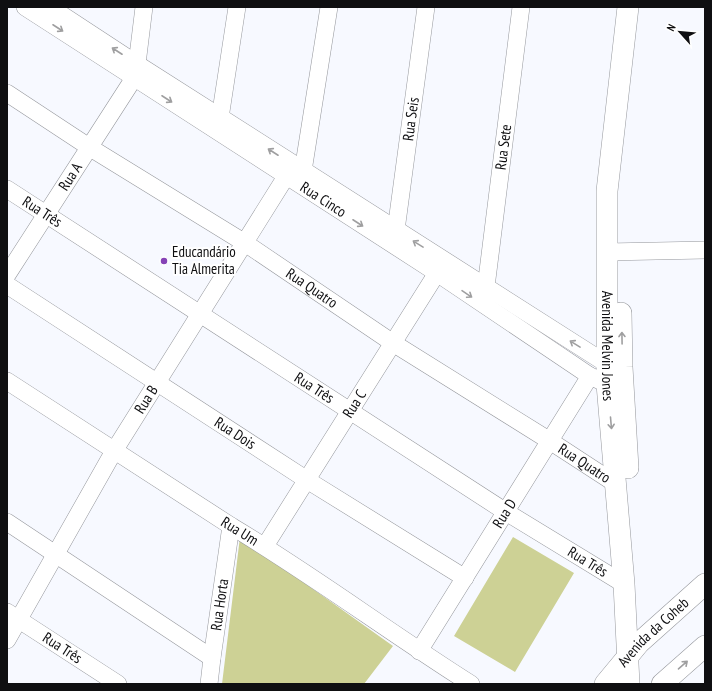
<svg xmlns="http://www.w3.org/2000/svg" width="712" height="691" viewBox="0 0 712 691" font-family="'PT Sans Narrow',sans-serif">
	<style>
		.green { fill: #cdd195 }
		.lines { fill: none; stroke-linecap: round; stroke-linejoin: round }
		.minor-casing { stroke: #95979c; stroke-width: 18 }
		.major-casing { stroke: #95979c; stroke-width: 22 }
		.minor { stroke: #fff; stroke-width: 17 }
		.major { stroke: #fff; stroke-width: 21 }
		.oneway { stroke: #9f9fa0 }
		.poi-dot { fill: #8542b6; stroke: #fff; stroke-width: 1.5 }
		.labels { text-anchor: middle; stroke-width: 4; stroke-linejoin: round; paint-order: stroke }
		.street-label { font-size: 15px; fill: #0f0f11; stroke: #fff }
		.poi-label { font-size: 15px; fill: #0f0f11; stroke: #fff; text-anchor: start }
	</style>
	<rect width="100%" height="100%" fill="#f7f9ff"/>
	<!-- green -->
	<path class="green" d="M 240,537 L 393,646 L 364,684 L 222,684 Z
		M 513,537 L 574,573 L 515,672 L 454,636 Z"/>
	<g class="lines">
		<defs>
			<g id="minor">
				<path id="s1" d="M 25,7 L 437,273 L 590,376 L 607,384 L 617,385"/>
				<path d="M 50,7 L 137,64 L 607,364 L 618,366"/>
				<path d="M 137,64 L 144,7"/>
				<path id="s2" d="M 7,93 L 89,147 L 245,243 L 393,343 L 550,441 L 616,484"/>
				<path d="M 220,118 L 237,7"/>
				<path d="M 303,171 L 329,7"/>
				<path id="s3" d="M 7,189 L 506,512 L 624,584"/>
				<path id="s4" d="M 396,230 L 426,7"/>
				<path d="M 607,252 L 705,250"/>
				<path id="s5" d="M 7,275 L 134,78"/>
				<path id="s6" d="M 7,285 L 307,480 L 465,578"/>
				<path id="s7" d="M 486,287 L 521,7"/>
				<path id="s8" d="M 7,381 L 231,526 C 313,575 390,633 471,684"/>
				<path d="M 7,522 L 212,658"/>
				<path id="s9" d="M 265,546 L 442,265"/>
				<path id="s10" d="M 7,612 L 118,684"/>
				<path id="s11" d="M 7,640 L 114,451 L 292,167"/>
				<path id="s12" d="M 419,651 L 590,376"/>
				<path id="s13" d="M 209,684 L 212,658 L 231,526"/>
			</g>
			<g id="major">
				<path id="s14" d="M 628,7 L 607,191 L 607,384 L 624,584 L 629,684"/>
				<path d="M 621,313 L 622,367 L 628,468"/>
				<path id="s15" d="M 605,684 L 639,643 L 705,584"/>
				<path d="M 662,684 L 705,646"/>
			</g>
		</defs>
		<!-- minor casing -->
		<use href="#minor" class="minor-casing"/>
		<!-- major casing -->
		<use href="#major" class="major-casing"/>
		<!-- minor -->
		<use href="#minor" class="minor"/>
		<!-- major -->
		<use href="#major" class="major"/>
	</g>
	<!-- one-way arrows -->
	<defs><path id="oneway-shaft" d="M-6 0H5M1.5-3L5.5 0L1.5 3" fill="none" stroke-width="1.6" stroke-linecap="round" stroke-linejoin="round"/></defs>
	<g class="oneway">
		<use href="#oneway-shaft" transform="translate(58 28) rotate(33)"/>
		<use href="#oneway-shaft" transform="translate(117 51) rotate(-147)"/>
		<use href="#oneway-shaft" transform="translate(167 99) rotate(33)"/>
		<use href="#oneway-shaft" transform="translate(273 152) rotate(-147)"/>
		<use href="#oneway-shaft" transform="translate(358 223) rotate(33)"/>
		<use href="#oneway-shaft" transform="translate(418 244) rotate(-148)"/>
		<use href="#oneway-shaft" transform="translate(467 294) rotate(34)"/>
		<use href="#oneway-shaft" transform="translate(622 338) rotate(-91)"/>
		<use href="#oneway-shaft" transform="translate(575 344) rotate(-148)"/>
		<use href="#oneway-shaft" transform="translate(611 423) rotate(85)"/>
		<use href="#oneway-shaft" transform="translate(683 665) rotate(-41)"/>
	</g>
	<!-- markers -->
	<circle class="poi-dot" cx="164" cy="261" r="4"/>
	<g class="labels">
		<!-- street labels -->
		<g class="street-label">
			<text dy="5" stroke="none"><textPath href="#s4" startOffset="112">Rua Seis</textPath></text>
			<text dy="5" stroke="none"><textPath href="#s7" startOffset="141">Rua Sete</textPath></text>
			<text dy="5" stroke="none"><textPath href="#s5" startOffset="117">Rua A</textPath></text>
			<text dy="5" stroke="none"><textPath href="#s1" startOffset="355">Rua Cinco</textPath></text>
			<text dy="5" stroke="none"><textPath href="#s3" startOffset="42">Rua Três</textPath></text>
			<text dy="5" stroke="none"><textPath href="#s2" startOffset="362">Rua Quatro</textPath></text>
			<text dy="5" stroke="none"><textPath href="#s14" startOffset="340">Avenida Melvin Jones</textPath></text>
			<text dy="5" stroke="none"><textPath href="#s3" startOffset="366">Rua Três</textPath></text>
			<text dy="5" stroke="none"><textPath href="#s11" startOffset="278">Rua B</textPath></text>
			<text dy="5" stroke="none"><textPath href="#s9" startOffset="168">Rua C</textPath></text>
			<text dy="5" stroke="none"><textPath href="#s6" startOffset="272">Rua Dois</textPath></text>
			<text dy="5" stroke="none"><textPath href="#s2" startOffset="686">Rua Quatro</textPath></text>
			<text dy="5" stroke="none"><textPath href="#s12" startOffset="162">Rua D</textPath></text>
			<text dy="5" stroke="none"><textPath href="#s8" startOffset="277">Rua Um</textPath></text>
			<text dy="5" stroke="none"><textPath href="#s3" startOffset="690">Rua Três</textPath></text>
			<text dy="5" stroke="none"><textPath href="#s13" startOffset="80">Rua Horta</textPath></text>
			<text dy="5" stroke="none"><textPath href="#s15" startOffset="71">Avenida da Coheb</textPath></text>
			<text dy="5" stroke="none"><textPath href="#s10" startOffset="66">Rua Três</textPath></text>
		</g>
		<!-- poi labels -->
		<g class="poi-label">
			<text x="172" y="257">Educandário<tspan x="172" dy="17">Tia Almerita</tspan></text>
		</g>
	</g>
	<!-- border -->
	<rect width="712" height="691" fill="none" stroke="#0f0f11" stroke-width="16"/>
	<!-- north arrow -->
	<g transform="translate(680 32) rotate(297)" stroke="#ffffff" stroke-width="3" paint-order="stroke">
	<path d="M0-3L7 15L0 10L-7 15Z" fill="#0f0f11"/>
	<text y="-6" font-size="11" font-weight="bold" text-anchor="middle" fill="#0f0f11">N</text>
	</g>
</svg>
